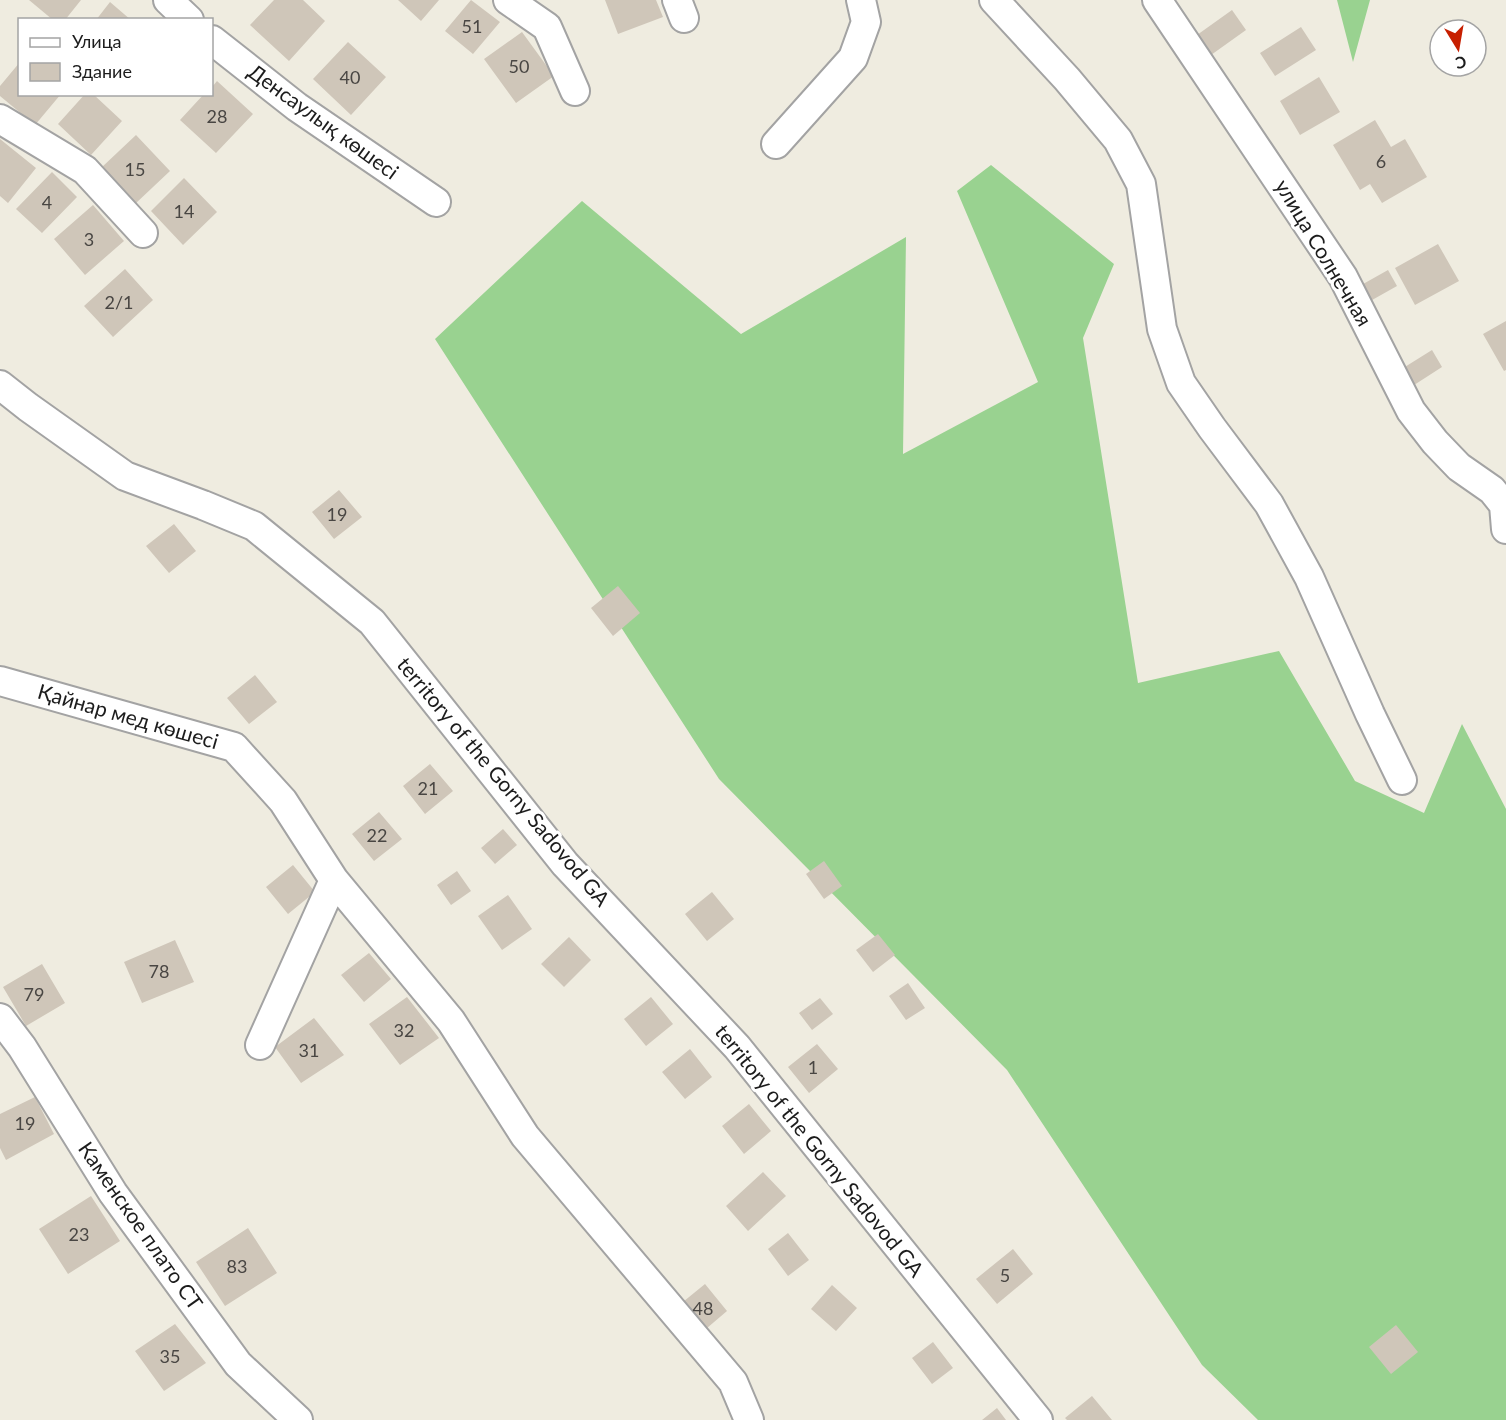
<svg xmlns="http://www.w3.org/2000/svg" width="1506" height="1420" viewBox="0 0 1506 1420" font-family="Lato,sans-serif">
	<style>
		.forest { fill: #99d290 }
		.building { fill: #cfc6b9 }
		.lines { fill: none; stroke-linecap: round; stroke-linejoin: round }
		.minor-casing { stroke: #a3a3a3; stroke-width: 32 }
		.minor { stroke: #fff; stroke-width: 28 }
		.labels { text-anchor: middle; stroke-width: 6; stroke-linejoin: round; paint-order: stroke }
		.number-label { font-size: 18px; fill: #494643 }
		.street-label { font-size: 21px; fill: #1c1c1c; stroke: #fff }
	</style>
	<rect width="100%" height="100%" fill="#efece0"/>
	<!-- forest -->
	<path class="forest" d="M 1337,0 L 1370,0 L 1353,62 Z
		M 991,165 L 1114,264 L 1083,338 L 1138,683 L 1279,651 L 1355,781 L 1424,813 L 1462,724 L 1506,809 L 1506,1420 L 1258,1420 L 1202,1365 L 1007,1070 L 719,779 L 435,339 L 582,201 L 741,334 L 906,237 L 903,454 L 1038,382 L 957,191 Z"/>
	<!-- building -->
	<path class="building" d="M 29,0 L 81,0 L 65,20 L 53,20 Z
		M 274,0 L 303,0 L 325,21 L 289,61 L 250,25 Z
		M 398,0 L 439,0 L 421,21 Z
		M 471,0 L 500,22 L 473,54 L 445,31 Z
		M 605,0 L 656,0 L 663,17 L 618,34 Z
		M 110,2 L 131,20 L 96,20 Z
		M 1232,10 L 1246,30 L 1211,55 L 1197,35 Z
		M 1301,27 L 1316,50 L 1275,76 L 1260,53 Z
		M 522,32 L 554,76 L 516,103 L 484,59 Z
		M 348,42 L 386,77 L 351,115 L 313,79 Z
		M 20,62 L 20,94 L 61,94 L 35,125 L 0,96 L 0,86 Z
		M 1319,77 L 1340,112 L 1300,135 L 1280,101 Z
		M 217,81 L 253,114 L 216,153 L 180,120 L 204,94 L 212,94 L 212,87 Z
		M 85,94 L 93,94 L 122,121 L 91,155 L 58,124 Z
		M 1375,120 L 1391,147 L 1405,139 L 1427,177 L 1382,203 L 1370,184 L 1360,190 L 1333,145 Z
		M 136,135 L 170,171 L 135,204 L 101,168 Z
		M 0,139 L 36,168 L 8,203 L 0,196 Z
		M 52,172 L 77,197 L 42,233 L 16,209 Z
		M 184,178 L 217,212 L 183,245 L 151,211 Z
		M 93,205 L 124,241 L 85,275 L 54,239 Z
		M 1438,244 L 1459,281 L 1415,305 L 1395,268 Z
		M 125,269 L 153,300 L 113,337 L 84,306 Z
		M 1388,270 L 1397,286 L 1365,304 L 1356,288 Z
		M 1506,321 L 1506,370 L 1504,371 L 1483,334 Z
		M 1432,350 L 1442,367 L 1411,387 L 1400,370 Z
		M 339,490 L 362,517 L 334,539 L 312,512 Z
		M 174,524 L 196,551 L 169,573 L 146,546 Z
		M 618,586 L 640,613 L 613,636 L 591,608 Z
		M 255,675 L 277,702 L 249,724 L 227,698 Z
		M 430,764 L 453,791 L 425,814 L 403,786 Z
		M 379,812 L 402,839 L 374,861 L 352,834 Z
		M 503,829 L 517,845 L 495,864 L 481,848 Z
		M 824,861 L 842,886 L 824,899 L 806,874 Z
		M 293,865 L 315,892 L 288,914 L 266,887 Z
		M 457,871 L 471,891 L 451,905 L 437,885 Z
		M 712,892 L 734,919 L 707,941 L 685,914 Z
		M 508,895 L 532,929 L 502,950 L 478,916 Z
		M 878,934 L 895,955 L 873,972 L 856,950 Z
		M 569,937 L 591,960 L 564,987 L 541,964 Z
		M 175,940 L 194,982 L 142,1003 L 124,962 Z
		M 369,953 L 391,979 L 364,1002 L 341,975 Z
		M 42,964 L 65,1003 L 26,1026 L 3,987 Z
		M 908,983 L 925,1008 L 906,1020 L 889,996 Z
		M 407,997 L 439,1038 L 400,1065 L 369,1024 Z
		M 651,997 L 673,1024 L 646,1046 L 624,1019 Z
		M 820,998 L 833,1014 L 812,1030 L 799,1013 Z
		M 314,1018 L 344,1055 L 301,1083 L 275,1047 Z
		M 817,1044 L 838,1069 L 809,1093 L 788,1067 Z
		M 690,1049 L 712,1077 L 685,1099 L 662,1072 Z
		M 35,1097 L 54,1134 L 6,1160 L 0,1148 L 0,1114 Z
		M 749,1104 L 771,1131 L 744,1154 L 722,1126 Z
		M 763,1172 L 786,1196 L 748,1231 L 726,1206 Z
		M 91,1196 L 120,1241 L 68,1274 L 39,1229 Z
		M 248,1228 L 277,1273 L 225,1306 L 196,1262 Z
		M 788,1233 L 809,1260 L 788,1276 L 768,1249 Z
		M 1013,1249 L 1033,1274 L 997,1304 L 976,1279 Z
		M 705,1284 L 727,1311 L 700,1334 L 678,1306 Z
		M 832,1285 L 857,1308 L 836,1331 L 811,1309 Z
		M 175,1324 L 206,1363 L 164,1391 L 135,1351 Z
		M 1396,1325 L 1418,1352 L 1391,1374 L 1369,1347 Z
		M 933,1342 L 953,1368 L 932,1384 L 912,1358 Z
		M 1092,1396 L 1112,1420 L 1067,1420 L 1065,1418 Z
		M 997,1408 L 1006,1420 L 982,1420 Z"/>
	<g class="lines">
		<defs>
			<path id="minor" d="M 168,0 L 189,20
				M 508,0 L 547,27 L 575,91
				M 677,0 L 684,18
				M 994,0 L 1067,79 L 1118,140 L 1141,184 L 1162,329 L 1181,383 L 1212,428 L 1269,504 L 1309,577 L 1370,714 L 1402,780
				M 1157,0 L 1343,277 L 1411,411 L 1435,442 L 1459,467 L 1492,490 L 1504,505 L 1506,529
				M 212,40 L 297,107 L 436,202
				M 0,119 L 85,170 L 143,233
				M 776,144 L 853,58 L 866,22 L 861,0
				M 0,385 L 28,407 L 125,476 L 203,505 L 254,526 L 372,622 L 565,864 L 737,1047 L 1038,1420
				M 0,681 L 234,747 L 283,801 L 334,880 L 451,1021 L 525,1136 L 733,1382 L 749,1420
				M 0,1018 L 22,1047 L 113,1193 L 238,1364 L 298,1420
				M 260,1045 L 334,880"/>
		</defs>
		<!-- minor casing -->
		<use href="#minor" class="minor-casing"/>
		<!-- minor -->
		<use href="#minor" class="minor"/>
	</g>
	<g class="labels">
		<!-- number labels -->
		<g class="number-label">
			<text x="472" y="33">51</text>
			<text x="519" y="73">50</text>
			<text x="350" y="84">40</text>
			<text x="217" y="123">28</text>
			<text x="1381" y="168">6</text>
			<text x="135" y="176">15</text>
			<text x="47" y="209">4</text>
			<text x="184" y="218">14</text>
			<text x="89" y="246">3</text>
			<text x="119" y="309">2/1</text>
			<text x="337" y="521">19</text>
			<text x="428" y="795">21</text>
			<text x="377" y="842">22</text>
			<text x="159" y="978">78</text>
			<text x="34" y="1001">79</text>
			<text x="404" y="1037">32</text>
			<text x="309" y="1057">31</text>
			<text x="813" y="1074">1</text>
			<text x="25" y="1130">19</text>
			<text x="79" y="1241">23</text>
			<text x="237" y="1273">83</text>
			<text x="1005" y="1282">5</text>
			<text x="703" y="1315">48</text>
			<text x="170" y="1363">35</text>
		</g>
		<!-- street labels -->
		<g class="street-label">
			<text transform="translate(323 122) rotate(36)" y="7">Денсаулық көшесі</text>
			<text transform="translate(1323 253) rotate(59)" y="7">улица Солнечная</text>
			<text transform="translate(128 717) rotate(16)" y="7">Қайнар мед көшесі</text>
			<text transform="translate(503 782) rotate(50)" y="7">territory of the Gorny Sadovod GA</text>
			<text transform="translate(819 1151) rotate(51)" y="7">territory of the Gorny Sadovod GA</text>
			<text transform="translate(140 1226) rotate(55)" y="7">Каменское плато СТ</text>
		</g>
	</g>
	<!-- legend -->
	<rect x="18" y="18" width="195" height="78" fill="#ffffff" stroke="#a4a4a4" stroke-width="1.5"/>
	<rect x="30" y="38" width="30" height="9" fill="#ffffff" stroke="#a4a4a4" stroke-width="1.5"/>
	<text x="72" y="48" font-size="18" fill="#1c1c1c">Улица</text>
	<rect x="30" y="63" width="30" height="18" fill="#cfc6b9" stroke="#a4a4a4" stroke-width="1.5"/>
	<text x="72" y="78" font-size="18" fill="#1c1c1c">Здание</text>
	<!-- north arrow -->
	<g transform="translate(1458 48) rotate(169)"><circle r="28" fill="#ffffff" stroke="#a4a4a4" stroke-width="1.5"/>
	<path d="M0-4.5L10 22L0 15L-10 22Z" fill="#c71f00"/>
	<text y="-9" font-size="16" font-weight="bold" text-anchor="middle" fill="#1c1c1c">С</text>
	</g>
</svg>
